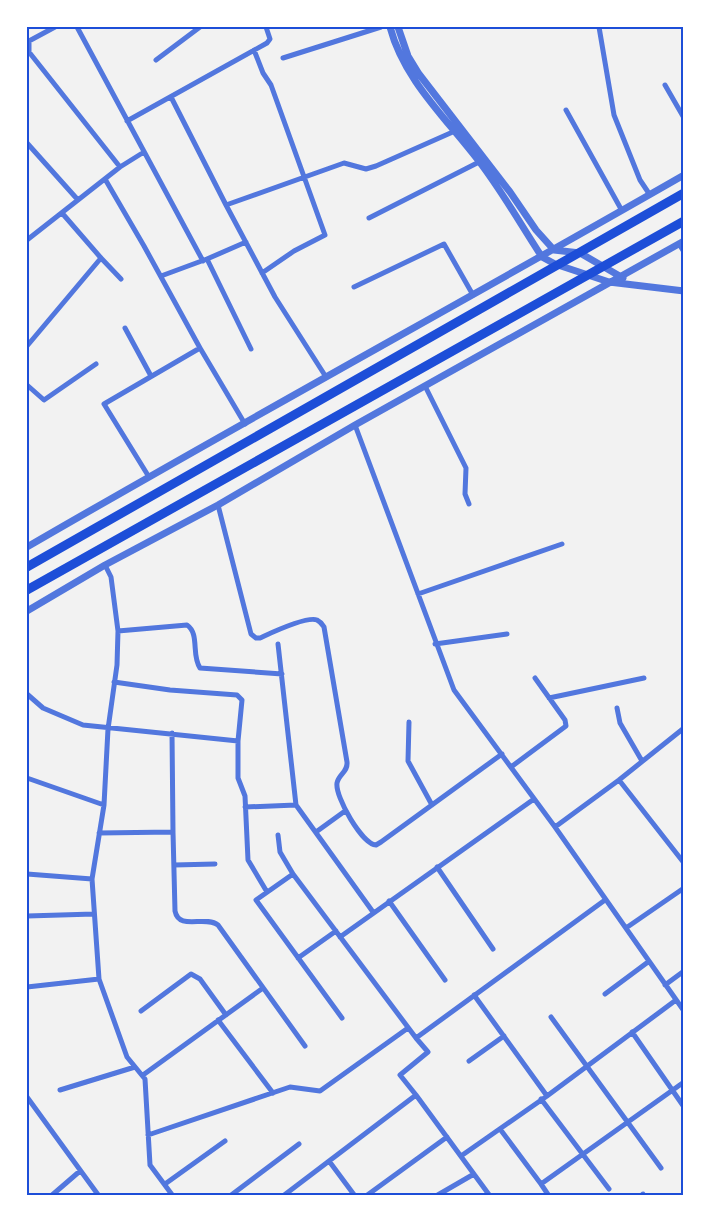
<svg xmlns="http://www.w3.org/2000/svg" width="711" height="1223" viewBox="0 0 711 1223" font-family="Montserrat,sans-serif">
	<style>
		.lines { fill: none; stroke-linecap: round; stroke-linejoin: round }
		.minor { stroke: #5277de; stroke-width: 5 }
		.tertiary { stroke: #5277de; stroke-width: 7 }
		.trunk { stroke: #1d4ed8; stroke-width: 9 }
		.neatline { fill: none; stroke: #1d4ed8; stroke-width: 2 }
	</style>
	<rect width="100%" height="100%" fill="#f2f2f2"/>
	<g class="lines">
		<!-- minor -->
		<path class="minor" d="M 55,27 L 29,41 L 29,52 L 120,167 L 144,152
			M 77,27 L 203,261
			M 599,27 L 614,115 L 640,180 L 650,195
			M 254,50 L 263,73 L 271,85 L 325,235 L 294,251 L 262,273
			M 283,58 L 381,27
			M 156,60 L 200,27
			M 665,85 L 684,118
			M 171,97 L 226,205
			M 566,110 L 621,209
			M 127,121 L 267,43 L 270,39 L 266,27
			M 27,143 L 78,200
			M 105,179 L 144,246 L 200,348 L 104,404 L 149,477
			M 369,218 L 481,161
			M 27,240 L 120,167
			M 679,244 L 684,252
			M 101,258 L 121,279
			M 207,259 L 246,242
			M 161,276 L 207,259 L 251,349
			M 354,287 L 444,244 L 473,295
			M 125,328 L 151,376
			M 27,346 L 101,258 L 62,213
			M 200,348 L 245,424
			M 326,377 L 275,297 L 226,205 L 344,163 L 366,169 L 376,166 L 455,131
			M 27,385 L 44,400 L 96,364
			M 425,386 L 466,468 L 465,494 L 469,504
			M 355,425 L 454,690 L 555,827 L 684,1011
			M 218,505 L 251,634 L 256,638 L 260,638 C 271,633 306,616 317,620 C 321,622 322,624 324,627 L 347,762 C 348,772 339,774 337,783 C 335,797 362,844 376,845 L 381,842 L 502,754
			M 105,565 L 111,577 L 118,631 L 117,665 L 108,729 L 104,805 L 92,879 L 99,979 L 127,1057 L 145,1079 L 150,1165 L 173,1196
			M 418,594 L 562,544
			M 118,631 L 187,625 C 200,634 191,655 200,668 L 282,674
			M 278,644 L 296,805 L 373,912
			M 435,644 L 507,634
			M 114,682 L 170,690 L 237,695 L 242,700 L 238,741 L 238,778 L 245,796 L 248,860 L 267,892
			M 27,694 L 43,708 L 83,725 L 238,741
			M 549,698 L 644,678
			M 617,708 L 620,723 L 642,761
			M 409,722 L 408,761 L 432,805
			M 172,733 L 173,832
			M 511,767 L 566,726 L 565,720 L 535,678
			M 27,778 L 104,805
			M 619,780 L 684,863
			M 245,807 L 296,805
			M 555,827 L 619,780 L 684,728
			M 316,832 L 345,811
			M 99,833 L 173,832 L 175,911 C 179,931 205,915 218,925 L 305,1046
			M 278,835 L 280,852 L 293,874 L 416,1038 L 605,900
			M 174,865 L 215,864
			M 437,867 L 493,949
			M 27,874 L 92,879
			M 293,874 L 256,900 L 342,1018
			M 389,901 L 445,980
			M 27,916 L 94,914
			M 626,928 L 684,888
			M 340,937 L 534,799
			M 298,958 L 336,931
			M 665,985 L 684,971
			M 27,987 L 99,979
			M 605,994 L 648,962
			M 141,1011 L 191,974 L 200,979 L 226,1015
			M 551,1017 L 661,1168
			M 218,1020 L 273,1093
			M 632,1032 L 684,1107
			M 469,1061 L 504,1036
			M 143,1075 L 263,988
			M 60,1090 L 135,1067
			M 416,1095 L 490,1196
			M 547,1096 L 676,1000
			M 27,1097 L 99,1196
			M 541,1099 L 609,1189
			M 500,1129 L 541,1184 L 684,1082
			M 148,1135 L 290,1087 L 320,1091 L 408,1028
			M 461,1156 L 547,1096 L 474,995
			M 329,1161 L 355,1196
			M 165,1184 L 225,1141
			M 541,1184 L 549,1196
			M 643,1194 L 644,1196
			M 51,1196 L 80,1171
			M 230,1196 L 299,1144
			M 283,1196 L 416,1095 L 400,1075 L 428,1052 L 416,1038
			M 366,1196 L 447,1137
			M 436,1196 L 474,1174"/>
		<!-- tertiary -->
		<path class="tertiary" d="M 390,27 C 404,80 446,118 478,160 C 502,191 521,225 542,257 L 555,264 L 609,282 L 684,291
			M 398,27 L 408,56 L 419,74 L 510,192 L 536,230 L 554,250 L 580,253 L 623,278
			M 27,547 C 244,421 466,300 684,175
			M 27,611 L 105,565 L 218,505 L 355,425 L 684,241"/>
		<!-- trunk -->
		<path class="trunk" d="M 27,567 L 684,193
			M 27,590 L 684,221"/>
	</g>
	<!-- border -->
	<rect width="711" height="1223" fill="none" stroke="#ffffff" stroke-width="57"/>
	<rect x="28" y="28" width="654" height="1166" class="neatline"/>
</svg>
